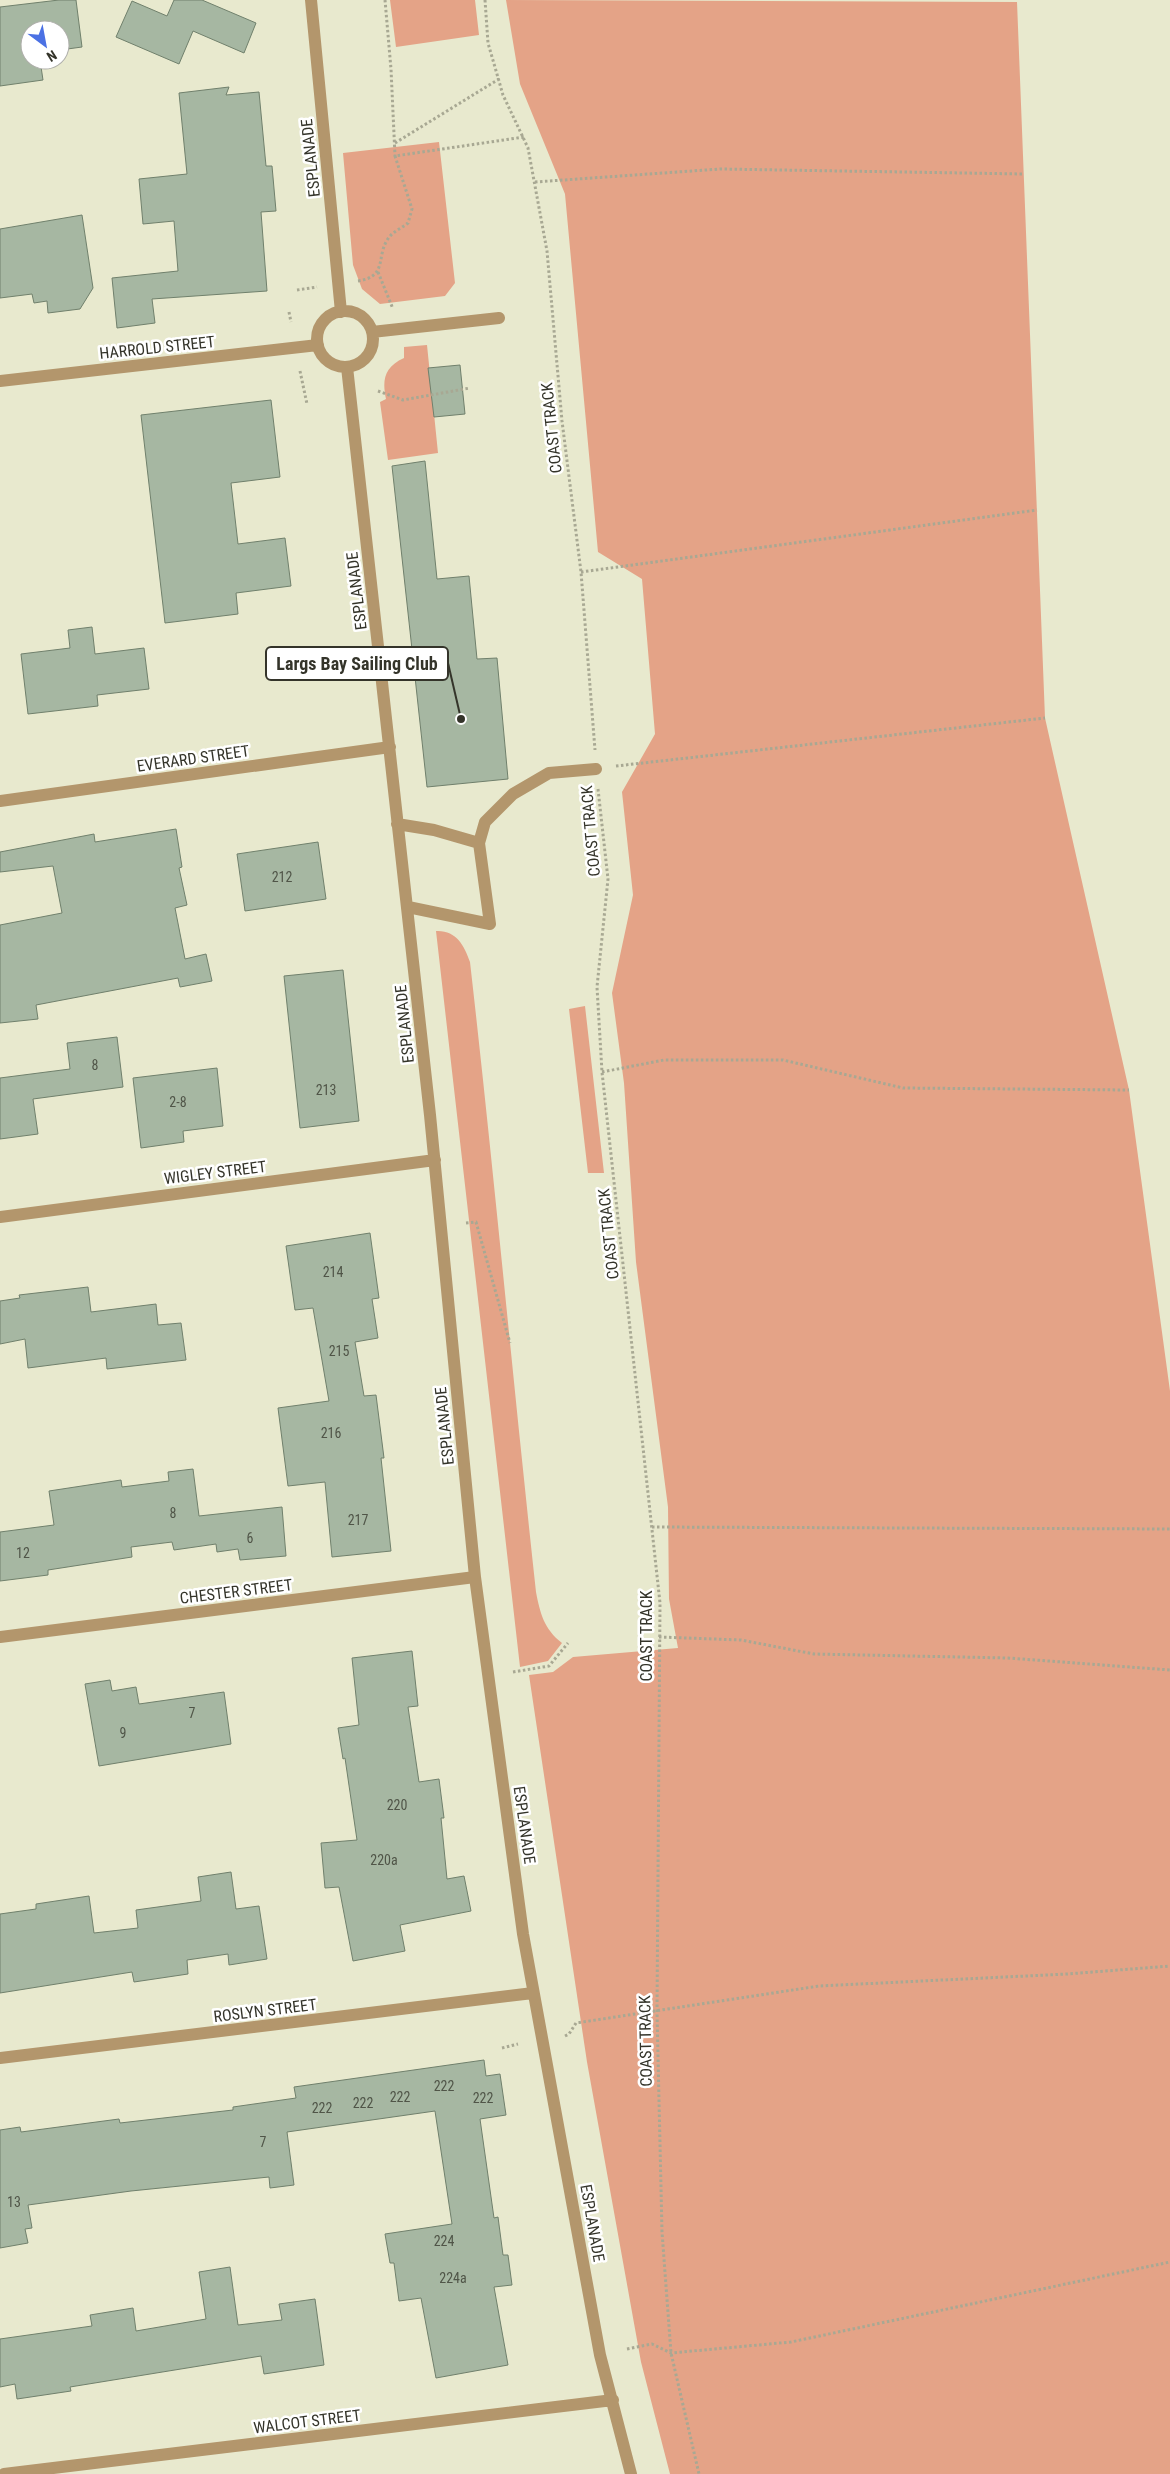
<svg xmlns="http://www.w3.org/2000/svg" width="1170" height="2474" viewBox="0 0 1170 2474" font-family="'Roboto Condensed',sans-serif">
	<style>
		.green { fill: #e4a387 }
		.building { fill: #a6b7a2; stroke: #70806c }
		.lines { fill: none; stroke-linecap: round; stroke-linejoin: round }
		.path { stroke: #a8a893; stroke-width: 3; stroke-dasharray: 2.5 2.5; stroke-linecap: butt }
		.minor { stroke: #b3966c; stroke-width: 12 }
		.labels { text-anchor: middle; stroke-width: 5; stroke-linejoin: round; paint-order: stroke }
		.number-label { font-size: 14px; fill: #505548 }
		.street-label { font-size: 16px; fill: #34342a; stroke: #fff }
		.leader { fill: none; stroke: #34342a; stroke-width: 2 }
		.callout-dot { fill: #34342a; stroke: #fff; stroke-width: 2 }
		.callout { fill: #fff; stroke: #34342a; stroke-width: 2 }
		.callout-label { font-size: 18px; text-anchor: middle; font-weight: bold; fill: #34342a }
	</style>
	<rect width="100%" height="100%" fill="#e8e9ce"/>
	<!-- green -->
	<path class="green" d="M 390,0 L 475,0 L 479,35 L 396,47 Z
		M 506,0 L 1017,2 L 1045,718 L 1129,1090 L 1170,1391 L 1170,2474 L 670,2474 L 641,2362 L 587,2062 L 529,1675 L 553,1672 L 573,1657 L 678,1648 L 669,1599 L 668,1507 L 636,1262 L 624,1083 L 612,993 L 633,895 L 622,792 L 655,734 L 642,579 L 598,552 L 565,194 L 520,84 Z
		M 439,142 L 455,283 L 445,296 L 380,304 L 362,289 L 353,265 L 343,153 Z
		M 427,345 L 438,453 L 388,460 L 380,402 L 386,399 C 382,380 384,367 404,358 L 404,347 Z
		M 436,931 C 456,930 464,945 470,962 C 494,1172 513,1382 536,1592 C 540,1613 544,1629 562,1643 L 548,1661 L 520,1667 Z
		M 585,1006 L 604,1173 L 588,1173 L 569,1009 Z"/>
	<!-- building -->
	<path class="building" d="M 59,0 L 76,0 L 82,47 L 60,50 L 60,30 L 30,30 L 30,60 L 40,60 L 43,80 L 0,86 L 0,7 Z
		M 174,0 L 202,0 L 256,23 L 244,53 L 193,31 L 179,64 L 116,37 L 132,1 L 167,16 Z
		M 229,87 L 226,95 L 259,92 L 266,166 L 272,166 L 276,211 L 261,212 L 267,291 L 152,299 L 155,323 L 117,328 L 112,278 L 178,271 L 174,221 L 143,224 L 139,179 L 187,174 L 179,93 Z
		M 82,215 L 93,288 L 80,309 L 48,313 L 47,301 L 34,303 L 32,294 L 0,298 L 0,229 Z
		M 460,365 L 465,414 L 434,417 L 428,368 Z
		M 271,400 L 280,477 L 231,483 L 238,544 L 285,538 L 291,586 L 236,593 L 238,614 L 165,623 L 141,415 Z
		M 425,461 L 437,579 L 469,576 L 477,659 L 497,658 L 508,779 L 427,787 L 392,466 Z
		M 92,627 L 95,654 L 144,648 L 149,689 L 97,695 L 98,706 L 28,714 L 21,654 L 70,648 L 68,630 Z
		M 176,829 L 182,867 L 179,868 L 187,905 L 175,908 L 185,959 L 206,954 L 212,981 L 180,987 L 178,978 L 36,1005 L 38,1019 L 0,1023 L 0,925 L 62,913 L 53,866 L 0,872 L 0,852 L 94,834 L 95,842 Z
		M 318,842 L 326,899 L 245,911 L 237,854 Z
		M 343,970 L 359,1121 L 300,1128 L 284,976 Z
		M 117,1037 L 123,1087 L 33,1099 L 38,1134 L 0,1139 L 0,1078 L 70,1069 L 67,1043 Z
		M 217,1068 L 223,1126 L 183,1131 L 184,1142 L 141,1148 L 133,1078 Z
		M 370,1233 L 379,1298 L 372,1299 L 378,1338 L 355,1342 L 364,1396 L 376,1395 L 384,1458 L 381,1458 L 391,1551 L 332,1557 L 325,1482 L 288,1486 L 278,1408 L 329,1401 L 313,1308 L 295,1310 L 286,1246 Z
		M 88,1287 L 91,1312 L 156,1304 L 158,1325 L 181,1323 L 186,1360 L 107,1369 L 106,1358 L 28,1368 L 25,1339 L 0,1344 L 0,1301 L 20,1298 L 19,1295 Z
		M 193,1469 L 199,1516 L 282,1507 L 286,1556 L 240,1560 L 238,1549 L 217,1552 L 216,1544 L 174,1550 L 172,1542 L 131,1547 L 132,1557 L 48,1570 L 48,1575 L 0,1581 L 0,1532 L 54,1525 L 49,1491 L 121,1480 L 122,1487 L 169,1481 L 168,1472 Z
		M 412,1651 L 418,1706 L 408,1707 L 419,1782 L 439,1779 L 444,1818 L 441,1818 L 447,1879 L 464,1876 L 471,1911 L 400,1925 L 405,1951 L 353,1961 L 339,1887 L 325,1888 L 321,1843 L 357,1840 L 345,1758 L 343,1759 L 338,1728 L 359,1725 L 352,1658 Z
		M 110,1680 L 112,1691 L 136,1687 L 139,1704 L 224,1692 L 231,1744 L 99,1766 L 85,1684 Z
		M 231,1872 L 236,1909 L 259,1906 L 267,1959 L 229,1965 L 228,1954 L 187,1960 L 188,1974 L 134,1982 L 132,1972 L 0,1993 L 0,1914 L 36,1909 L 36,1904 L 89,1896 L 94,1933 L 138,1928 L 136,1910 L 201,1901 L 198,1877 Z
		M 484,2060 L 486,2076 L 500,2074 L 506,2115 L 480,2119 L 494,2218 L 498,2217 L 503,2255 L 508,2255 L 512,2285 L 494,2287 L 508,2365 L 436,2378 L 421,2298 L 399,2301 L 394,2263 L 390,2263 L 385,2234 L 452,2224 L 435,2111 L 287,2132 L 294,2185 L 270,2188 L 269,2177 L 131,2191 L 28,2205 L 32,2228 L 25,2229 L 28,2243 L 0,2248 L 0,2130 L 20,2127 L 21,2132 L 119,2119 L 120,2123 L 233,2110 L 233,2107 L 296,2098 L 294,2087 Z
		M 230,2267 L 238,2325 L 282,2320 L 279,2304 L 315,2299 L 324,2365 L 264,2374 L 261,2356 L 70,2387 L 71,2391 L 17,2399 L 15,2384 L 0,2387 L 0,2339 L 92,2326 L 90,2315 L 133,2308 L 136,2331 L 206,2319 L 199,2272 Z"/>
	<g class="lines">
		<!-- path -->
		<path class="path" d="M 385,0 L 391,69 L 395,156
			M 485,0 L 488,43 L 503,95 L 528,148 L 547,251 L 562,421 L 581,572 L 595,750
			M 395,143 L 499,79
			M 535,182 L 720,169 L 1024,174
			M 378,272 L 393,309
			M 358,281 C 391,276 373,253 392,234 C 397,230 403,227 408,223 L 412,209 L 395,156 L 524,137
			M 297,290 L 317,287
			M 289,312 L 291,322
			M 300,371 L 307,404
			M 378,391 L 403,400 L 470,388
			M 581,572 L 1037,510
			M 616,766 L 1045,718
			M 598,789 L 608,879 L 597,987 L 602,1072 L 660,1603 L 657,2012 L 662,2232 L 671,2353 L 699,2474
			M 602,1072 L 664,1060 L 783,1060 L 903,1088 L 1129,1090
			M 466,1223 L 476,1222 L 510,1343
			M 652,1527 L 1170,1529
			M 659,1637 L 741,1640 L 814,1654 L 1008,1658 L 1170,1670
			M 513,1672 L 549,1666 L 568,1643
			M 565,2036 L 569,2034 L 576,2023 L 819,1986 L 1067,1974 L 1170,1966
			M 502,2048 L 518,2044
			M 627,2349 L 652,2344 L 671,2353 L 791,2342 L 1170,2262"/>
		<!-- minor -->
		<path class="minor" d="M 311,0 L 341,312
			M317 339a28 28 0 1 1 56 0a28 28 0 1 1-56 0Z
			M 372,332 L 499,318
			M 347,367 L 430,1115 L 475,1577 L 523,1934 L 600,2355 L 631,2474
			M 0,381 L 318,345
			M 0,801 L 390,747
			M 397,824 L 434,830 L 479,843
			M 408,907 L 490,924 L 479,843 L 485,822 L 513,794 L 549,773 L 596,769
			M 0,1217 L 435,1160
			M 0,1637 L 475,1577
			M 0,2058 L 533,1993
			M 4,2474 L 613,2400"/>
	</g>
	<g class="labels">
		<!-- number labels -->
		<g class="number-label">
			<text x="282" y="882">212</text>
			<text x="95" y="1070">8</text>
			<text x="326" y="1095">213</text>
			<text x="178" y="1107">2-8</text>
			<text x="333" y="1277">214</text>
			<text x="339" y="1356">215</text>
			<text x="331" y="1438">216</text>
			<text x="173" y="1518">8</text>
			<text x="358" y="1525">217</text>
			<text x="250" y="1543">6</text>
			<text x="23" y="1558">12</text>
			<text x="192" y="1718">7</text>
			<text x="123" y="1738">9</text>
			<text x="397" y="1810">220</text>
			<text x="384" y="1865">220a</text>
			<text x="444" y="2091">222</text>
			<text x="400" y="2102">222</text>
			<text x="483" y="2103">222</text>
			<text x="363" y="2108">222</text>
			<text x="322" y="2113">222</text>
			<text x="263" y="2147">7</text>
			<text x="14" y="2207">13</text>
			<text x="444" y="2246">224</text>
			<text x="453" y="2283">224a</text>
		</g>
		<!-- street labels -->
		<g class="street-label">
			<text transform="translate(310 158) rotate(-96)" y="6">ESPLANADE</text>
			<text transform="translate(157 347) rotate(-6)" y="6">HARROLD STREET</text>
			<text transform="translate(551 428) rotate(-96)" y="6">COAST TRACK</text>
			<text transform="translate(356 591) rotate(-97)" y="6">ESPLANADE</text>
			<text transform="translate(193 758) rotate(-8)" y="6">EVERARD STREET</text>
			<text transform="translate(590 831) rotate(-95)" y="6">COAST TRACK</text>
			<text transform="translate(404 1024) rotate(-96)" y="6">ESPLANADE</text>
			<text transform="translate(215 1172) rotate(-7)" y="6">WIGLEY STREET</text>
			<text transform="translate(608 1234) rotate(-96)" y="6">COAST TRACK</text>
			<text transform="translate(444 1426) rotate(-96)" y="6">ESPLANADE</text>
			<text transform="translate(236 1591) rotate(-7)" y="6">CHESTER STREET</text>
			<text transform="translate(646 1636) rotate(-90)" y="6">COAST TRACK</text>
			<text transform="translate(525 1825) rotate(82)" y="6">ESPLANADE</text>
			<text transform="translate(265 2010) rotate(-7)" y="6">ROSLYN STREET</text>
			<text transform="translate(645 2041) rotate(-91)" y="6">COAST TRACK</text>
			<text transform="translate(593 2223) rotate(80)" y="6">ESPLANADE</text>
			<text transform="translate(307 2421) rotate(-7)" y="6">WALCOT STREET</text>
		</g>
	</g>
	<!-- callouts -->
	<path class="leader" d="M461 719L448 663"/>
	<circle class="callout-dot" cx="461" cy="719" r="5"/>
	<rect class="callout" x="266" y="647" width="182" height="33" rx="5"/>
	<g class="callout-label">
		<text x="357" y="670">Largs Bay Sailing Club</text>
	</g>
	<!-- north arrow -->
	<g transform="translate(45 45) rotate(148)"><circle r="24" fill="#ffffff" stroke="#aeaeaa"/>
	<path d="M0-4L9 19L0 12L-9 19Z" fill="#4b71e4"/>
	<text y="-8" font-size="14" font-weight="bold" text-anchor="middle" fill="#34342a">N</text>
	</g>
</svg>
